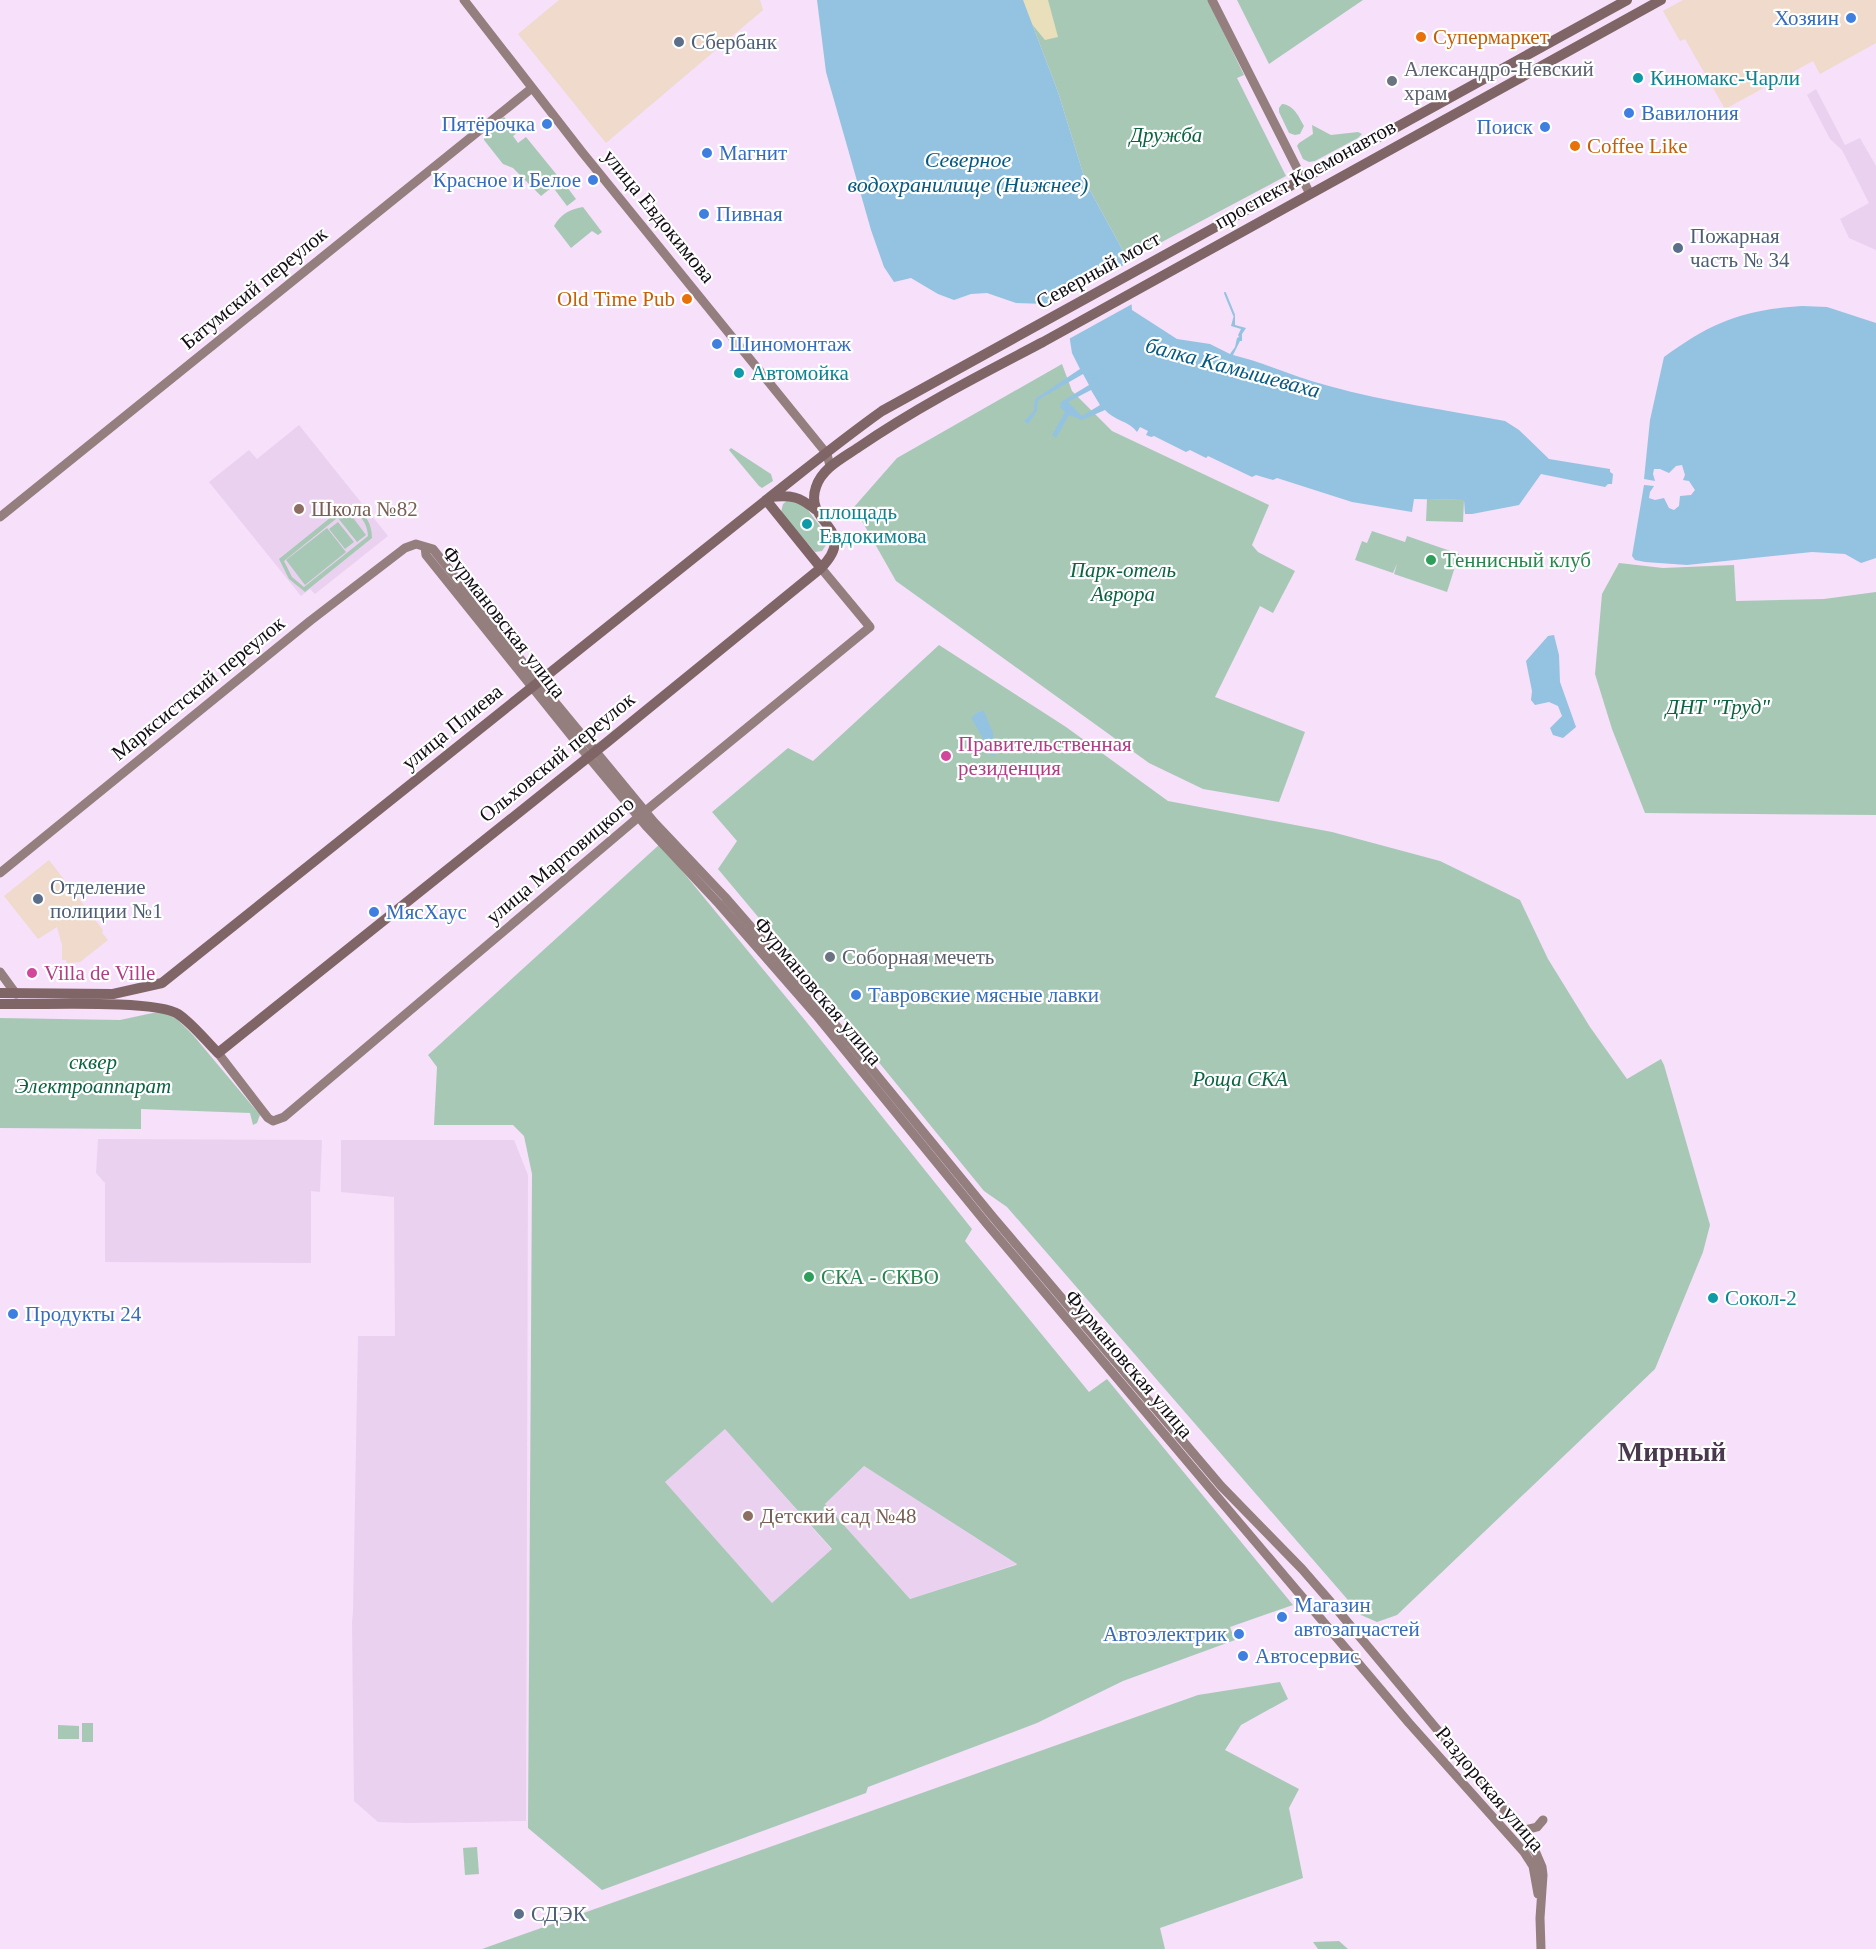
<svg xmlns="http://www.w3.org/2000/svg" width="1876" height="1949" viewBox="0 0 1876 1949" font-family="'Times New Roman',serif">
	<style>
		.commercial { fill: #efdacc }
		.built { fill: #ebd1f0 }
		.green { fill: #a8c8b6; fill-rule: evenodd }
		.sand { fill: #e9dfba }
		.water { fill: #94c2e1; fill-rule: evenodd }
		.pier { fill: #f6e0fa }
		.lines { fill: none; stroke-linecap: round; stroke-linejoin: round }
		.stream { stroke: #94c2e1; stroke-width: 2 }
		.secondary { stroke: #947e7e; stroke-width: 9 }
		.primary { stroke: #806566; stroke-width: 10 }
		.shop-dot { fill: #3f7fe0; stroke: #fff; stroke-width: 2 }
		.food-dot { fill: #e8710a; stroke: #fff; stroke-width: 2 }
		.service-dot { fill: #5c6f8a; stroke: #fff; stroke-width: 2 }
		.culture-dot { fill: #0f9aa8; stroke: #fff; stroke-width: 2 }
		.worship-dot { fill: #6b7280; stroke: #fff; stroke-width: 2 }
		.education-dot { fill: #8d6e63; stroke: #fff; stroke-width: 2 }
		.leisure-dot { fill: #2e9e5b; stroke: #fff; stroke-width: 2 }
		.hotel-dot { fill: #d1479c; stroke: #fff; stroke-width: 2 }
		.labels { text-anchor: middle; stroke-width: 4.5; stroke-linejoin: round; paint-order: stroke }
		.shop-label { font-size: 21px; fill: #366cbe; stroke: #fff; text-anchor: start }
		.food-label { font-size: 21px; fill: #c56008; stroke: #fff; text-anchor: start }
		.service-label { font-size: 21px; fill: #4e5e75; stroke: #fff; text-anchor: start }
		.worship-label { font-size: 21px; fill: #5b616d; stroke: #fff; text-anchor: start }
		.culture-label { font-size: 21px; fill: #0d838f; stroke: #fff; text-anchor: start }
		.park-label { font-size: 21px; font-style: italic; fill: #0b6340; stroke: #fff }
		.street-label { font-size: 21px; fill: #120c14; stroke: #fff }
		.education-label { font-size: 21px; fill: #785e54; stroke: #fff; text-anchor: start }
		.leisure-label { font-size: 21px; fill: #27864d; stroke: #fff; text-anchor: start }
		.hotel-label { font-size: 21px; fill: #b23c85; stroke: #fff; text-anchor: start }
		.water-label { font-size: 22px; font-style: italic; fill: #065981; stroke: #fff }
		.district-label { font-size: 27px; font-weight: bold; fill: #4a394e; stroke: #fff }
	</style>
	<rect width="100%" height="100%" fill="#f6e0fa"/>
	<!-- commercial -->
	<path class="commercial" d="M 559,0 L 760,0 L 763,10 L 606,143 L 518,34 Z
		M 1683,0 L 1876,0 L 1876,43 L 1820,74 L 1813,61 L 1725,109 L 1685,39 L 1680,41 L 1663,11 Z
		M 49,860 L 103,930 L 102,933 L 108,940 L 80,962 L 67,963 L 66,960 L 62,960 L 62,945 L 57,927 L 38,939 L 4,896 Z"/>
	<!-- built -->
	<path class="built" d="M 1816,89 L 1845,145 L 1860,138 L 1876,166 L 1876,250 L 1849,238 L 1840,219 L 1869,203 L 1842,150 L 1830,139 L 1807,95 Z
		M 299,425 L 388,536 L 315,594 L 310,589 L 301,596 L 209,482 L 249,450 L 257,459 Z
		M 98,1139 L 322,1140 L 320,1192 L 311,1191 L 311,1263 L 105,1262 L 105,1183 L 96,1173 Z
		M 341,1140 L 514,1140 L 528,1175 L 526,1821 L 408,1823 L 378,1822 L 354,1801 L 352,1623 L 353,1611 L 358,1336 L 395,1336 L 394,1197 L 341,1192 Z
		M 725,1428 L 832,1550 L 772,1603 L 664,1482 Z
		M 864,1466 L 1017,1564 L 910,1599 L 825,1504 Z"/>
	<!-- green -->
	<path class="green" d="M 1023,0 L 1208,0 L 1244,75 L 1237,78 L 1286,176 L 1128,260 L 1086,183 L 1058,92 Z
		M 1237,0 L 1363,0 L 1269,64 Z
		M 1282,104 C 1294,105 1299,117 1304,126 L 1300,134 L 1295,135 L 1289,133 L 1279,112 L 1279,108 Z
		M 504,117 L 518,132 L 513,136 L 518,143 L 526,137 L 561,180 L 541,196 L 513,168 L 503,164 L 484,140 L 485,133 Z
		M 1312,125 L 1331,135 L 1358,132 L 1362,134 L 1358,138 L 1315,161 L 1309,162 L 1303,159 L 1297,146 L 1299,143 L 1313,134 Z
		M 564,183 L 576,199 L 567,206 L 555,190 Z
		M 583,207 L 602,232 L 598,235 L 592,231 L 571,248 L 554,226 C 561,214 570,209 583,207 Z
		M 1062,364 L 1072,391 L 1112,431 L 1269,505 L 1252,545 L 1258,552 L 1295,571 L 1273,613 L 1260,606 L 1215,697 L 1305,732 L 1279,802 L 1203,789 L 1149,763 L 896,581 L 854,507 L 897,458 Z
		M 731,448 L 771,474 L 773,481 L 762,488 L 759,486 L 729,450 Z
		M 1427,499 L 1464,500 L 1463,522 L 1426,521 Z
		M 788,500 L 804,505 L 826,534 L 828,542 L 822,551 L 815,552 L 781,512 L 783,504 Z
		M 346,505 C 363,510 372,521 372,538 L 305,592 L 289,579 L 279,559 ZM 347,510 C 360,513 367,522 368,536 L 304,587 L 292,577 L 284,561 Z
		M 348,511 L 366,535 L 357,542 L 338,518 Z
		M 338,522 L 354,542 L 345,549 L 329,529 Z
		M 327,528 L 346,552 L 305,585 L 286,560 Z
		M 1372,531 L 1405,542 L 1407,536 L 1459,554 L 1447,592 L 1394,574 L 1397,564 L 1393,573 L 1355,560 L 1362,541 L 1367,543 Z
		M 1619,563 L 1663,568 L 1734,565 L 1736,601 L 1824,599 L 1876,592 L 1876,815 L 1645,813 L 1612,729 L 1595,674 L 1602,594 Z
		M 939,645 L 1066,727 L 1168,801 L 1332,832 L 1440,861 L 1520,900 L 1548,959 L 1590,1027 L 1627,1079 L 1661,1059 L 1664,1065 L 1710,1225 L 1703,1252 L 1655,1369 L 1397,1615 L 1377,1622 L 1361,1615 L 1007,1207 L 984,1191 L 841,1016 L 718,869 L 737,841 L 712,812 L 788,748 L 813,761 Z
		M 660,844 L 804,1019 L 972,1229 L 965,1241 L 1089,1392 L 1107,1379 L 1293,1605 L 1230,1627 L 1235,1640 L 1123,1681 L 1037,1723 L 868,1787 L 866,1793 L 602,1890 L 528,1828 L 532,1174 L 524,1136 L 513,1125 L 434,1125 L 437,1067 L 428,1055 ZM 725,1429 L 832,1549 L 772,1603 L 665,1482 ZM 864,1466 L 1017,1564 L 1016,1565 L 910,1599 L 825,1504 Z
		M 162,1011 L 177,1019 L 193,1035 L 260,1115 L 257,1123 L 253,1125 L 250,1113 L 141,1109 L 141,1129 L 0,1128 L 0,1018 L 120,1020 Z
		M 1280,1682 L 1288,1699 L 1241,1725 L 1225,1750 L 1299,1789 L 1289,1808 L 1303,1878 L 1160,1928 L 1165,1949 L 482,1949 L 1198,1695 Z
		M 82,1723 L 93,1723 L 93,1742 L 82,1742 Z
		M 58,1725 L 79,1726 L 79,1739 L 58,1739 Z
		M 477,1847 L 479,1874 L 465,1875 L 463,1848 Z
		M 1339,1941 L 1348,1949 L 1318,1949 L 1313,1942 Z"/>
	<!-- sand -->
	<path class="sand" d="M 1023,0 L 1048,0 L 1058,37 L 1045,40 L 1031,23 Z"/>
	<!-- water -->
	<path class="water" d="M 817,0 L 1023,0 L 1058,92 L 1086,183 L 1128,260 L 1132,310 L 1177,339 L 1210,344 L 1230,354 L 1235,347 L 1237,338 L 1239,337 L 1238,335 L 1241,329 L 1231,326 L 1234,315 L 1235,316 L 1235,325 L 1246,328 L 1242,334 L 1242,341 L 1240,341 L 1233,355 C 1266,363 1296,378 1329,386 C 1387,402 1446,410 1505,421 L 1519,430 L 1549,459 L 1610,469 L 1610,472 L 1613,474 L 1612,484 L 1608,484 L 1605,487 L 1541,474 L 1519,505 L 1472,514 L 1465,514 L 1464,500 L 1414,499 L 1412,512 L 1352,502 L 1277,478 L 1273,480 L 1256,475 L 1252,477 L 1208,456 L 1206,458 L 1190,450 L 1186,452 L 1154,436 L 1151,437 L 1146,435 L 1148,431 L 1140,427 L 1137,432 C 1129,421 1113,420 1105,410 L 1082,420 L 1069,415 L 1056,438 L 1052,435 L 1065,412 L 1060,407 L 1061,402 L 1089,385 L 1083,374 L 1038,400 L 1037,411 L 1028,424 L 1024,421 L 1034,411 L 1035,399 L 1080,369 L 1072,353 L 1067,321 L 1045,304 L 1016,303 L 987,293 L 971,294 L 954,300 L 938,294 L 911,278 L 894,282 L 884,267 L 871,230 L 826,72 ZM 1091,390 L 1100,405 L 1082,416 L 1068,402 Z
		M 1802,306 L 1827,307 L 1876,323 L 1876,558 L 1861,563 L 1845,554 L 1812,552 L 1687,565 L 1645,562 L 1635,560 L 1632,556 L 1644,485 L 1654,486 L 1650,492 L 1649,498 L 1655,500 L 1664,498 L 1669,508 L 1674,510 L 1679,506 L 1680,496 L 1691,495 L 1695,490 L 1689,481 L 1683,480 L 1685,475 L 1682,465 L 1676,466 L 1669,473 L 1660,469 L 1654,469 L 1653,474 L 1655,481 L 1644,479 L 1650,420 L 1664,357 C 1712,322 1742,310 1802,306 Z
		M 1554,635 L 1559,655 L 1560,682 L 1576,727 L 1563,738 L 1553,735 L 1550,728 L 1562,716 L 1558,706 L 1549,702 L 1535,705 L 1531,700 L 1532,691 L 1526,661 L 1548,636 Z
		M 984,711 L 993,733 L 995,756 L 982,752 L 983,738 L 971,718 L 978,712 Z"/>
	<!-- pier -->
	<path class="pier" d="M 1131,261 L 1134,303 L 1067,340 L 1064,323 L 1046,308 Z"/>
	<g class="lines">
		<!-- stream -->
		<path class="stream" d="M 1225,293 L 1234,315"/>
		<!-- secondary -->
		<path class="secondary" d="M 464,0 L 582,152 L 827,454 L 830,466 L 828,469
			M 1212,0 L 1310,194
			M 0,517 L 532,88
			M 425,547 L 426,555 L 581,748 L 647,827 L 719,904 L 816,1015 L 986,1223 L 1214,1493 L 1409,1723 L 1524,1852 L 1533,1866 L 1538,1894
			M 0,873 L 310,621 L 405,548 L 416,544 L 433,549 L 545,690 L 654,822 L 725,897 L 830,1018 L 993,1217 L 1221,1486 L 1302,1569 L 1329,1600 L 1516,1824 L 1536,1853 L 1542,1867 L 1543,1875 L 1540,1918 L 1541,1949
			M 0,972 L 16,994
			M 218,1053 L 268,1118 L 273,1121 L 284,1117 L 654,804 L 870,627 L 821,568
			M 1520,1826 L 1521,1831 L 1537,1827 L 1543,1820"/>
		<!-- primary -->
		<path class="primary" d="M 770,497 C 791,495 799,496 816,510
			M 766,500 L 821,568
			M 0,993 L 113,994 L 162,983 L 770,497 C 807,468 844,438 882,411 L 1627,0
			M 0,1004 C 34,1005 156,999 178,1014 C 193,1024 205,1040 218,1053 L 606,743 L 821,568 C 860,528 803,524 816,487 C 822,468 843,458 859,447 C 917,407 980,375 1043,342 L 1661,0"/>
	</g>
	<!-- markers -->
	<g class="shop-dot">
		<circle cx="1851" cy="18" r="6"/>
		<circle cx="1629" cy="113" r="6"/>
		<circle cx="547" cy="124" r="6"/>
		<circle cx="1545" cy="127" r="6"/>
		<circle cx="707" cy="153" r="6"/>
		<circle cx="593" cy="180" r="6"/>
		<circle cx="704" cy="214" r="6"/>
		<circle cx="717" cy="344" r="6"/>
		<circle cx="374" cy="912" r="6"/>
		<circle cx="856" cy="995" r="6"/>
		<circle cx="13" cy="1314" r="6"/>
		<circle cx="1282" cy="1617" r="6"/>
		<circle cx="1239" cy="1634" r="6"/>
		<circle cx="1243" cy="1656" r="6"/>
	</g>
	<g class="food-dot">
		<circle cx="1421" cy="37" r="6"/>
		<circle cx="1575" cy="146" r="6"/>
		<circle cx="687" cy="299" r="6"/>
	</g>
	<g class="service-dot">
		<circle cx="679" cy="42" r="6"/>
		<circle cx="1678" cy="248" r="6"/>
		<circle cx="38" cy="899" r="6"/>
		<circle cx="519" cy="1914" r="6"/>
	</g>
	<g class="culture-dot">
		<circle cx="1638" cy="78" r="6"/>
		<circle cx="739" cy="373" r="6"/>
		<circle cx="807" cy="524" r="6"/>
		<circle cx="1713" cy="1298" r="6"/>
	</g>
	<g class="worship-dot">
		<circle cx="1392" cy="81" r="6"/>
		<circle cx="830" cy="957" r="6"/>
	</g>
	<g class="education-dot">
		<circle cx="299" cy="509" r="6"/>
		<circle cx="748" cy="1516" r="6"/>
	</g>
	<g class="leisure-dot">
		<circle cx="1431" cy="560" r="6"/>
		<circle cx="809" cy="1277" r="6"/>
	</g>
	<g class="hotel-dot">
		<circle cx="946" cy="756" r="6"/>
		<circle cx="32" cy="973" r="6"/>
	</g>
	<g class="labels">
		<!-- shop labels -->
		<g class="shop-label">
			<text x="1839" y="25" text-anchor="end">Хозяин</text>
			<text x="1641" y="120">Вавилония</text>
			<text x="535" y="131" text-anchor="end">Пятёрочка</text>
			<text x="1533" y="134" text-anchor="end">Поиск</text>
			<text x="719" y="160">Магнит</text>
			<text x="581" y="187" text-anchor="end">Красное и Белое</text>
			<text x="716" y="221">Пивная</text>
			<text x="729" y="351">Шиномонтаж</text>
			<text x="386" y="919">МясХаус</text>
			<text x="868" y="1002">Тавровские мясные лавки</text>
			<text x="25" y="1321">Продукты 24</text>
			<text x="1294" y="1612">Магазин<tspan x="1294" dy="24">автозапчастей</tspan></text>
			<text x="1227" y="1641" text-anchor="end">Автоэлектрик</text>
			<text x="1255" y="1663">Автосервис</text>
		</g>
		<!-- food labels -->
		<g class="food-label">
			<text x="1433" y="44">Супермаркет</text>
			<text x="1587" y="153">Coffee Like</text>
			<text x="675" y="306" text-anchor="end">Old Time Pub</text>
		</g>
		<!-- service labels -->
		<g class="service-label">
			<text x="691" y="49">Сбербанк</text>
			<text x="1690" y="243">Пожарная<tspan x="1690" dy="24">часть № 34</tspan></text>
			<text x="50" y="894">Отделение<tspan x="50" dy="24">полиции №1</tspan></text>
			<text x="531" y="1921">СДЭК</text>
		</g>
		<!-- worship labels -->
		<g class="worship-label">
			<text x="1404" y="76">Александро-Невский<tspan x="1404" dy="24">храм</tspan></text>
			<text x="842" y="964">Соборная мечеть</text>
		</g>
		<!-- culture labels -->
		<g class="culture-label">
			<text x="1650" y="85">Киномакс-Чарли</text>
			<text x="751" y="380">Автомойка</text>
			<text x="819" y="519">площадь<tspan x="819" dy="24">Евдокимова</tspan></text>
			<text x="1725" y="1305">Сокол-2</text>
		</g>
		<!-- park labels -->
		<g class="park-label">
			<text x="1166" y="142">Дружба</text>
			<text x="1123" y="577">Парк-отель<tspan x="1123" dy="24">Аврора</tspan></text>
			<text x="1718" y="714">ДНТ "Труд"</text>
			<text x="93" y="1069">cквер<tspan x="93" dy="24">Электроаппарат</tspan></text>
			<text x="1240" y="1086">Роща СКА</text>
		</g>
		<!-- street labels -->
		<g class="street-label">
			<text transform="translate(1305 174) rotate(-29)" y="7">проспект Космонавтов</text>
			<text transform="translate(659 216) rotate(51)" y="7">улица Евдокимова</text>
			<text transform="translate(1098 270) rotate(-29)" y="7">Северный мост</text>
			<text transform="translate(254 288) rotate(-39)" y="7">Батумский переулок</text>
			<text transform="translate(504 622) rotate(52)" y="7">Фурмановская улица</text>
			<text transform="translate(198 688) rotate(-39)" y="7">Марксистский переулок</text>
			<text transform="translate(452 727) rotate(-39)" y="7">улица Плиева</text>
			<text transform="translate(557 757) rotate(-39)" y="7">Ольховский переулок</text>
			<text transform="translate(560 860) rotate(-40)" y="7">улица Мартовицкого</text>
			<text transform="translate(818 991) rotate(50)" y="7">Фурмановская улица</text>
			<text transform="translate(1129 1364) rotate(50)" y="7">Фурмановская улица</text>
			<text transform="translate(1490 1789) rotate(50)" y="7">Раздорская улица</text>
		</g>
		<!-- education labels -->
		<g class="education-label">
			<text x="311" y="516">Школа №82</text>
			<text x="760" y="1523">Детский сад №48</text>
		</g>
		<!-- leisure labels -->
		<g class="leisure-label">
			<text x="1443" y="567">Теннисный клуб</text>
			<text x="821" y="1284">СКА - СКВО</text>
		</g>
		<!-- hotel labels -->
		<g class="hotel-label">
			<text x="958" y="751">Правительственная<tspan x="958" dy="24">резиденция</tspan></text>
			<text x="44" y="980">Villa de Ville</text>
		</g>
		<!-- water labels -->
		<g class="water-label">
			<text x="968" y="167">Северное<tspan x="968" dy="25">водохранилище (Нижнее)</tspan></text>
			<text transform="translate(1233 367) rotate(15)" y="8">балка Камышеваха</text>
		</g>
		<!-- district labels -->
		<g class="district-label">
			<text x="1672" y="1461">Мирный</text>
		</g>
	</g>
</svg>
